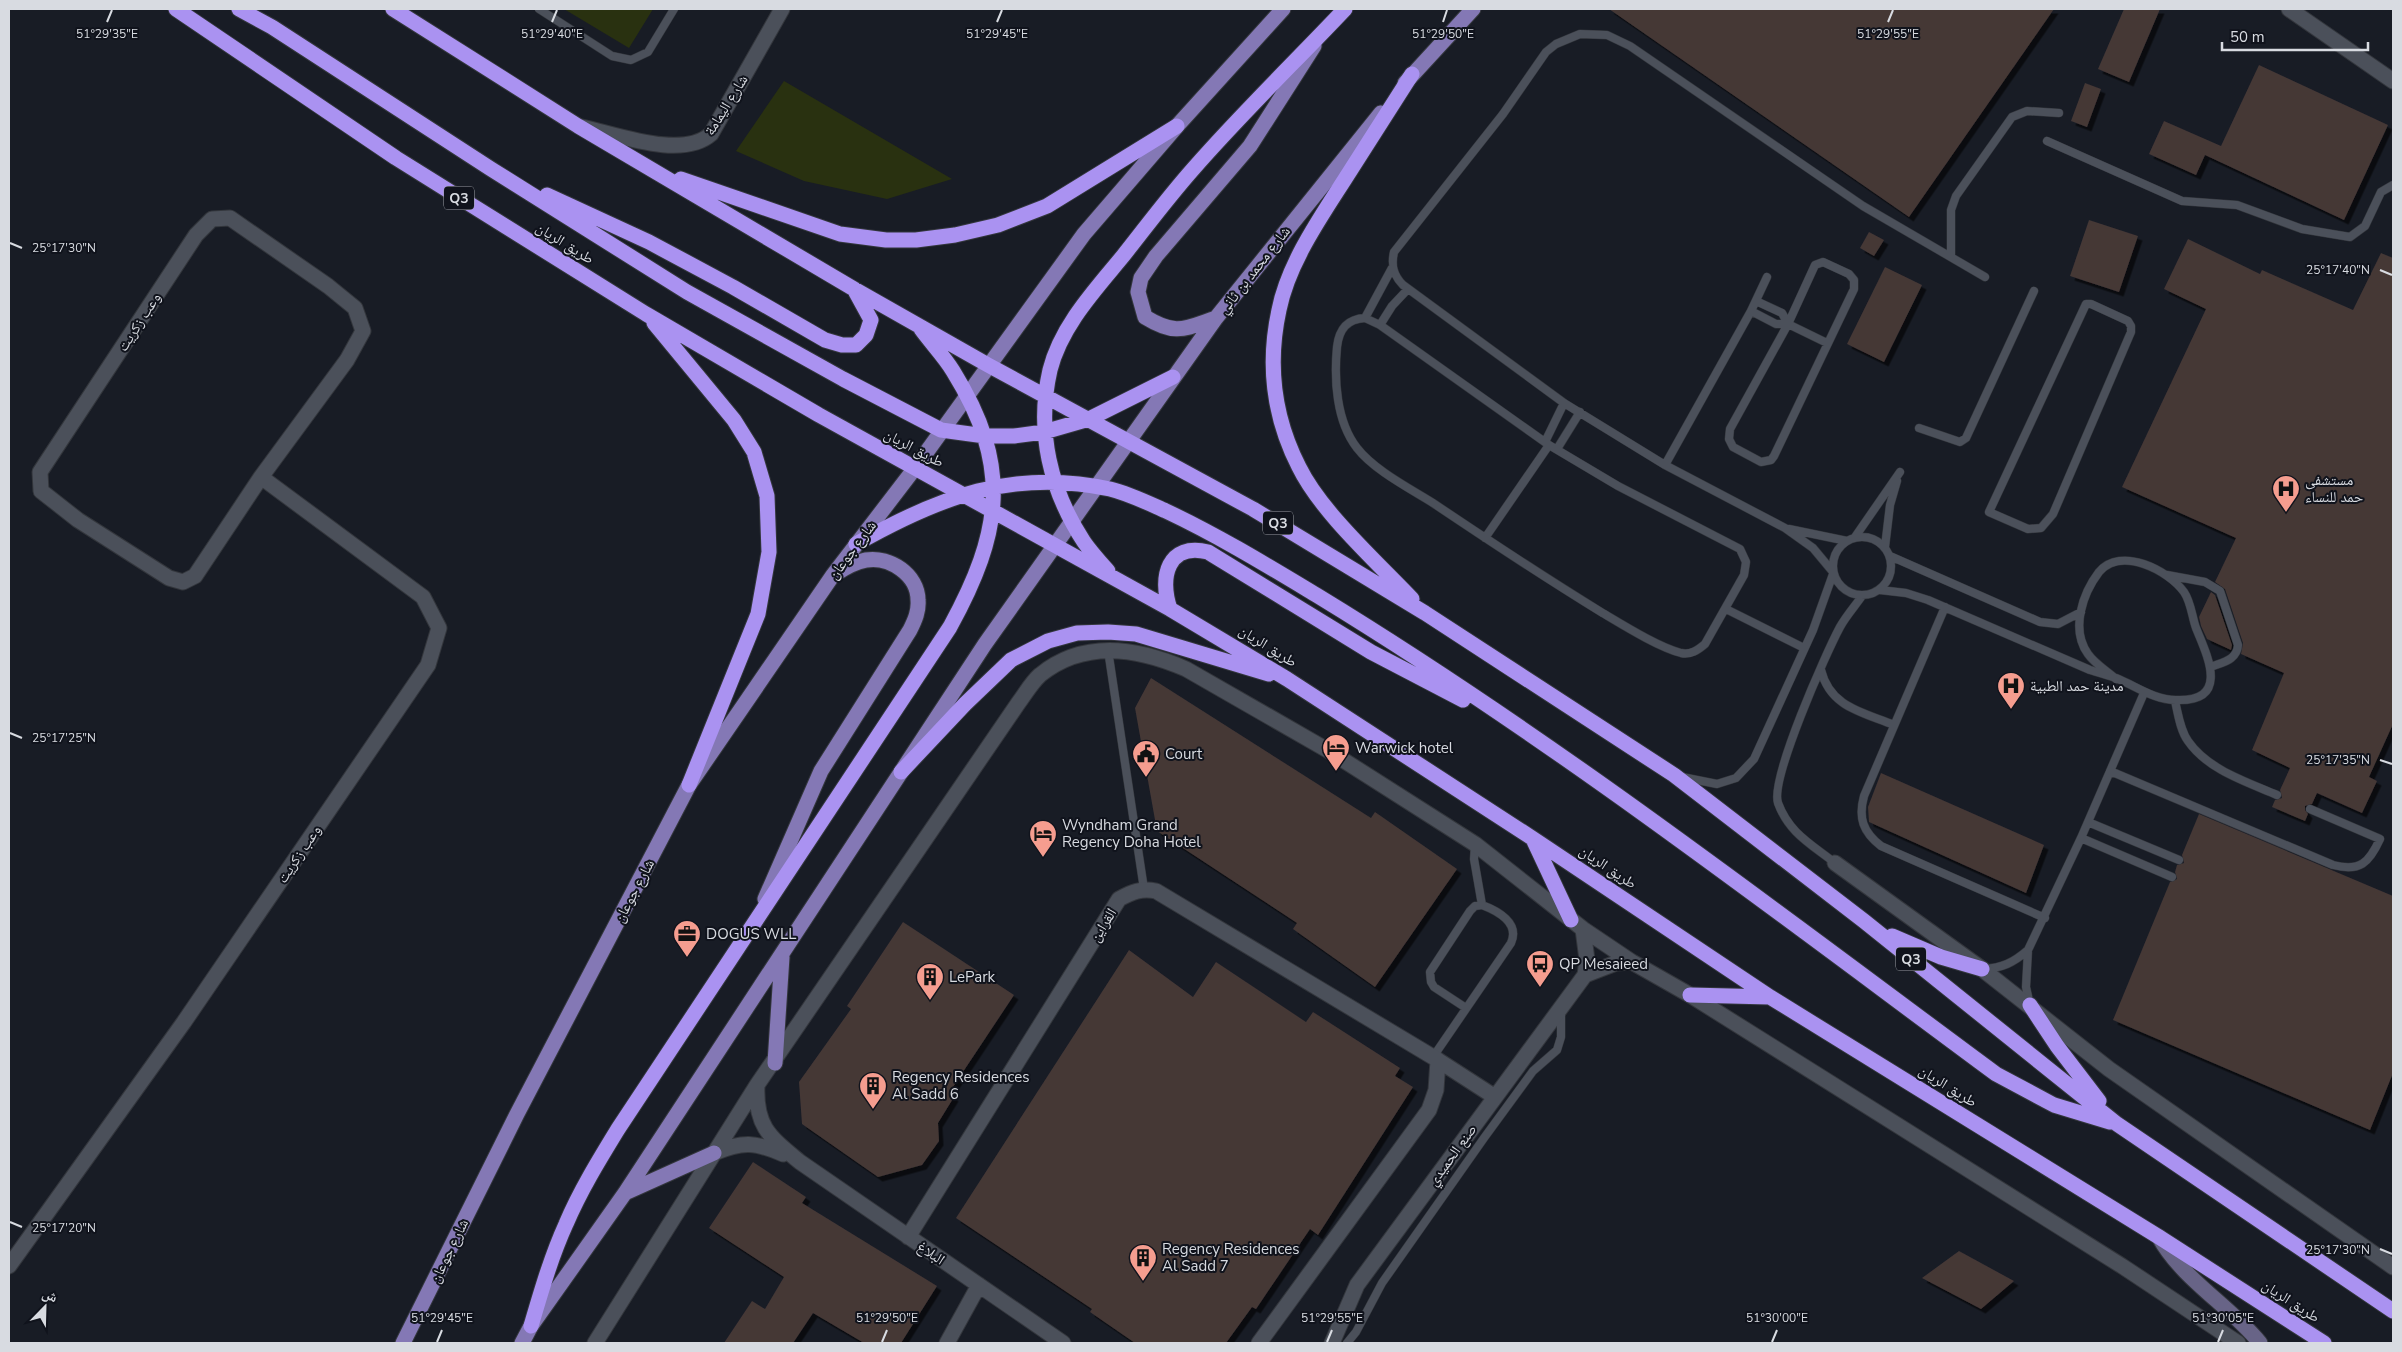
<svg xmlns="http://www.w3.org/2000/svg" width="2402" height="1352" viewBox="0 0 2402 1352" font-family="'Nunito Sans','Noto Naskh Arabic',sans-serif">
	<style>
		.green { fill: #293110 }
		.building { fill: #443736; filter: url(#shadow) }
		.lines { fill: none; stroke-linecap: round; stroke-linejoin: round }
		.lane-casing { stroke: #33363c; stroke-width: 9 }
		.street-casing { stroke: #33363c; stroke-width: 17 }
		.secondary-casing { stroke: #33363c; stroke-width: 17 }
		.primary-casing { stroke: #33363c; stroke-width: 17 }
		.highway-casing { stroke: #33363c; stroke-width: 17 }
		.lane { stroke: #4b505a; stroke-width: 8 }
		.street { stroke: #4b505a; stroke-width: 15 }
		.secondary { stroke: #686487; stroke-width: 15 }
		.primary { stroke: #8478b5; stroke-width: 15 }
		.highway { stroke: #aa92f1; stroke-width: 15 }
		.ticks { fill: none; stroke: #d8dbe1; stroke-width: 2 }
		.labels { text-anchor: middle; stroke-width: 4; stroke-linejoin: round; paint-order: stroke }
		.shield { fill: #10131c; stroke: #9c9fa6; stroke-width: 1 }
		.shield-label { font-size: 14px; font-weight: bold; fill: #d8dbe1 }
		.street-label { font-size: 15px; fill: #d8dbe1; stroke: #10131c }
		.poi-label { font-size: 15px; fill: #d8dbe1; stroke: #10131c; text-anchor: start }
		.ticks-label { font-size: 12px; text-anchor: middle; fill: #d8dbe1; stroke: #10131c; stroke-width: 4; stroke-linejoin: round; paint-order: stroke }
	</style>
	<defs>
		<filter id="shadow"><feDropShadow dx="4.5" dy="4.5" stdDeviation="0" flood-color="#0009"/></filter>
	</defs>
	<rect width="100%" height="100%" fill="#181c25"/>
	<!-- green -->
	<path class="green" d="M 564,9 L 653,9 L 629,48 Z
		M 784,81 L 952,179 L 887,199 L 804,181 L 736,151 Z"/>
	<!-- building -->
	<path class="building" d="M 1609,9 L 2054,9 L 1909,217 Z
		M 2124,9 L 2160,9 L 2129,82 L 2098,69 Z
		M 2259,65 L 2388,125 L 2344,220 L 2205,155 L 2196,175 L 2149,154 L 2164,121 L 2221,146 Z
		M 2085,83 L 2101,89 L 2087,127 L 2071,121 Z
		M 2089,220 L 2138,236 L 2119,292 L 2070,276 Z
		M 1869,232 L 1884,240 L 1874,256 L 1860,248 Z
		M 2188,239 L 2260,274 L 2262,270 L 2353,310 L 2381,253 L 2393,258 L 2393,724 L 2369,777 L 2377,781 L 2362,813 L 2317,793 L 2312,804 L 2305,806 L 2305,810 L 2308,814 L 2305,821 L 2272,807 L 2275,800 L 2282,798 L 2280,790 L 2290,768 L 2252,750 L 2284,673 L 2241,654 L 2243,643 L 2225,589 L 2215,582 L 2236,538 L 2122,487 L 2206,309 L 2164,289 Z
		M 1885,267 L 1922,285 L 1884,362 L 1847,344 Z
		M 2211,592 L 2215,595 L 2232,645 L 2231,650 L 2207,639 L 2201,626 L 2199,617 Z
		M 1151,678 L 1371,818 L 1375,812 L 1457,869 L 1375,987 L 1293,929 L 1297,923 L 1157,831 L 1135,708 Z
		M 1881,773 L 2044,845 L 2026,893 L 1869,822 L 1868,807 Z
		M 2199,814 L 2393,896 L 2393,1073 L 2370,1130 L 2113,1020 L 2170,882 L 2177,879 L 2175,872 L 2177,865 L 2184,863 L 2182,855 Z
		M 903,922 L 1014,995 L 949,1093 L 954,1097 L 938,1123 L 939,1141 L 922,1165 L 878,1177 L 802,1124 L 799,1082 L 851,1009 L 847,1006 Z
		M 1129,950 L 1193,997 L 1216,962 L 1306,1022 L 1313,1012 L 1400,1068 L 1395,1076 L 1413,1087 L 1318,1235 L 1310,1229 L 1256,1309 L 1252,1307 L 1226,1343 L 1135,1343 L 1090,1312 L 1092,1309 L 956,1218 Z
		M 753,1162 L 806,1197 L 802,1203 L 937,1286 L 901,1343 L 864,1343 L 813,1313 L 793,1343 L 724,1343 L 752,1301 L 765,1309 L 784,1277 L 709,1228 Z
		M 1959,1251 L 2014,1281 L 1981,1309 L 1922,1278 Z"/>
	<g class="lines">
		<defs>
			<path id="lane" d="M 539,9 L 612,56 L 631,60 L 648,52 L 674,9
				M 2047,141 L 2182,201 L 2237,205 L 2302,229 L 2350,237 L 2365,226 L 2381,192 L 2393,185
				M 1951,257 L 1951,210 L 1956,196 L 2012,117 L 2027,111 L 2059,113
				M 1823,262 L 1849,274 L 1854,280 L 1854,289 L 1774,456 L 1771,460 L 1761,462 L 1733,447 L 1729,439 L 1730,429 L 1788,324 L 1815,265 Z
				M 1756,301 L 1782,313 L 1788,324
				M 2086,304 L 2091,304 L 2128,321 L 2131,326 L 2131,332 L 2053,514 L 2041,528 L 2028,529 L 1989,512 Z
				M 1751,311 L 1776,324 L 1788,324 L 1827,343
				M 1365,318 L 1380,325 L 1549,445 L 1618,486 L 1740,549 L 1746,562 L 1744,575 L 1705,644 C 1698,650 1691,655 1681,653 C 1658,647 1623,625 1601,612 C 1544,577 1488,540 1433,503 C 1409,488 1374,470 1357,448 C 1336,421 1334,379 1337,347 C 1339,329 1347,319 1365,318 Z
				M 1365,318 L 1392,268
				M 1380,325 L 1392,306 L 1408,289
				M 1919,428 L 1960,442 L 1966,438 L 2034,291
				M 1545,442 L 1564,403
				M 1557,449 L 1580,412
				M 1665,465 L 1751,311 L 1767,277
				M 1789,529 L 1847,541
				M1833 566a29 29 0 1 1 58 0a29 29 0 1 1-58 0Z
				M 1855,537 L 1900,472
				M 1485,538 L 1549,445
				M 1885,547 L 1890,505 L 1897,481
				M 1890,556 L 2040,622 L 2058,624 L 2081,612
				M 1833,572 L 1813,548 L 1785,528 L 1665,465 L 1564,403 L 1403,285 C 1393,275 1391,265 1394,252 L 1503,114 L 1546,52 L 1556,44 L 1580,34 L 1607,35 L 1630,46 L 1863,206 L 1985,277
				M 2167,575 L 2205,582 L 2220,591 L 2238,645 C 2237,660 2223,662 2211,667
				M 1880,590 L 1906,593 L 1928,600 L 2090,670 C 2099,673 2107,675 2116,678 C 2136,686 2154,700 2176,700 C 2230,702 2208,657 2196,628 C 2192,617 2191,602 2184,592 C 2168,570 2121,546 2099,572 C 2083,593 2070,629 2088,654 C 2095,664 2107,671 2116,679
				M 1945,607 L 1864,796 C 1858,818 1863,832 1881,846 L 2045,918
				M 1726,609 L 1804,648
				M 1108,650 L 1144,889
				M 1821,670 C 1830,707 1862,712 1894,725
				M 2175,701 C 2178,713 2180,730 2188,741 C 2208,770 2247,782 2277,795
				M 2110,771 L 2333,865 C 2360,872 2369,863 2380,839 L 2310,809
				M 1682,777 L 1717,784 L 1736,778 L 1754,759 L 1813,630 L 1833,574
				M 2088,822 L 2179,860
				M 2081,838 L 2172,877
				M 1475,845 L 1474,859 L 1482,905
				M 1835,863 C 1811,844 1789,833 1778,803 C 1770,779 1826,653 1840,627 C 1846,616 1855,606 1862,596
				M 1983,969 C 2002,968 2013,963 2028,950
				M 2030,1005 L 2026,987 L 2028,950 L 2081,838 L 2144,693
				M 1433,1057 L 1511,943 C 1520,923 1498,911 1482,905 L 1475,906 L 1470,911 L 1430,972 L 1431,982 L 1434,987 L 1466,1008
				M 1347,1343 L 1356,1332 L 1382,1283 L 1484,1138 L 1533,1071 L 1557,1050 L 1561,1037 L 1561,1010"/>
			<path id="street" d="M 2289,9 L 2393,81
				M 582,127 C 616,134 682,160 711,134 L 782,9
				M 230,218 L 328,286 L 355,308 L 363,331 L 347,360 L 261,477 L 195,576 L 183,582 L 169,578 L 78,520 L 41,491 L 40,472 L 196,235 L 212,219 Z
				M 1835,863 L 1982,969 L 2109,1069 L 2393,1267
				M 1583,929 L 1587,960 L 1585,975
				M 757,1085 C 755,1127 770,1137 800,1162 L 1063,1343
				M 714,1153 C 743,1141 755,1142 783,1154
				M 908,1237 L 1119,899 C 1132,892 1141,888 1156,891 L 1433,1057 L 1495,1097
				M 9,1266 L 184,1022 L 428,665 L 439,628 L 423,597 L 261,477
				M 595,1343 L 757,1085 L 1019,702 C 1025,694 1032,682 1040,675 C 1084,639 1138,648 1186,669 L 1329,751 L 1475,844 L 1583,929 L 1632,962 L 1690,995 L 2122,1266 L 2238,1343
				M 947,1343 L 979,1285
				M 1259,1343 L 1429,1110 L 1436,1090 L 1438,1060
				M 1332,1343 L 1357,1285 L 1585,975 L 1616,963 L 1632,962"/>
			<path id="secondary" d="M 2159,1237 C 2183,1280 2229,1305 2260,1343"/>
			<path id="primary" d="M 1405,83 L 1473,9
				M 1216,318 C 1184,329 1176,336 1145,317 L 1138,292 L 1141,278 L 1156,256 L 1250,146 L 1314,46
				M 765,899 L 821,771 L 910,630 C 915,620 919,611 918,600 C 918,575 890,556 866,560 C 855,562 846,567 837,573
				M 775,1063 L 782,957
				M 625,1193 L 714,1153
				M 403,1343 L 517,1114 L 689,785 L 833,575 L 915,468 L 1084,234 L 1177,126 L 1283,9
				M 522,1343 L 531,1326 L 625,1193 L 985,644 L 1216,318 L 1381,113"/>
			<path id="highway" d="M 176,9 L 396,158 L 646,314 L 819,415 L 1170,609 L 1287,679 L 1532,838 L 1770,997 L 2159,1237 L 2324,1343
				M 239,9 L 272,27 L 491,169 L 687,292 L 843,379 L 941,430 L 985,436 L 1014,436 L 1044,432 L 1089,419 L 1173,377
				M 393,9 L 578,126 L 854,289 L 988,365 L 1253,509 L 1425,613 L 1674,775 L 1864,921 L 2117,1124 L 2393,1311
				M 681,179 L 840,234 L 886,240 L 916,240 L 955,235 L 998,225 L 1047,206 L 1177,126
				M 547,195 L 649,242 L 733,287 L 825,340 L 842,345 L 856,345 L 866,335 L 871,320 L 854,289
				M 654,323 L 734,420 L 754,452 L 767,496 L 769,552 L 758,614 L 689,785
				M 856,544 C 939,497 1013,468 1110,489 C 1130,494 1148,503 1166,511 C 1219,536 1268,566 1318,596 C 1554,740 1774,910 1996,1074 L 2054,1105 L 2110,1122
				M 1108,571 C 1100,562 1091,552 1084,542 C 1050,490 1036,431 1050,370 C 1061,326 1095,290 1123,256 C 1146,227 1169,196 1194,168 C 1242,113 1295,62 1345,9
				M 1412,599 C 1377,562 1321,512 1299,467 C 1274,418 1267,365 1279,310 C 1288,264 1320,218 1345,179 C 1367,144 1390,109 1412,74
				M 1170,609 C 1159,577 1168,542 1208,552 L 1371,652 L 1463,700
				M 901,772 L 965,704 L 1011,660 L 1048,641 L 1077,633 L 1108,632 L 1136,634 L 1269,674
				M 1533,839 L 1571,920
				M 1892,936 L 1941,957 L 1982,969
				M 1690,995 L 1770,997
				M 2030,1005 L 2057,1046 L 2099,1101
				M 531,1326 C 541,1292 551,1257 566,1224 C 580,1191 599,1160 618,1129 L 950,627 C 1002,532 1012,466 953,371 C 944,356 931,343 921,329"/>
		</defs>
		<!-- lane casing -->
		<use href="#lane" class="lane-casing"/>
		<!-- street casing -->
		<use href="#street" class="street-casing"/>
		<!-- secondary casing -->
		<use href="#secondary" class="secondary-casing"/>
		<!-- primary casing -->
		<use href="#primary" class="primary-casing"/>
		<!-- highway casing -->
		<use href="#highway" class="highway-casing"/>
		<!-- lane -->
		<use href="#lane" class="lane"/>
		<!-- street -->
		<use href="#street" class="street"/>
		<!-- secondary -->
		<use href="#secondary" class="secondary"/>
		<!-- primary -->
		<use href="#primary" class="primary"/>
		<!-- highway -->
		<use href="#highway" class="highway"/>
	</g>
	<!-- ticks -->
	<path class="ticks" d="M 107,22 L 112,10M 552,22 L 557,10M 997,22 L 1002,10M 1443,22 L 1447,10M 1888,22 L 1893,10M 10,243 L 22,248M 2380,270 L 2392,275M 10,733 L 22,738M 2380,760 L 2392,764M 10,1222 L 22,1227M 2380,1249 L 2392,1254M 437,1342 L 442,1330M 882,1342 L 887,1330M 1327,1342 L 1332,1330M 1772,1342 L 1777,1330M 2218,1342 L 2223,1330"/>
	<!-- icons -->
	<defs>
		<symbol id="hospital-pin" viewBox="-11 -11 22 30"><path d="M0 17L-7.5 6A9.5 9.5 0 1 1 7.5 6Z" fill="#f59d8f" stroke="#10131c"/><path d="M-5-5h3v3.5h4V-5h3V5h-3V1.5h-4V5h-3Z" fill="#111"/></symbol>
		<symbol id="hotel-pin" viewBox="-11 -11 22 30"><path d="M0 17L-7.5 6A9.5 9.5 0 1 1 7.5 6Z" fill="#f59d8f" stroke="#10131c"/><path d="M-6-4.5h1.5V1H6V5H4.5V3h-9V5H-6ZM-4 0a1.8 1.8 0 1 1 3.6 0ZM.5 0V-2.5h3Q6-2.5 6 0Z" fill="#111"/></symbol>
		<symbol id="civic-pin" viewBox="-11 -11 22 30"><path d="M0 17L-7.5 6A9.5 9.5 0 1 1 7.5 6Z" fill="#f59d8f" stroke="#10131c"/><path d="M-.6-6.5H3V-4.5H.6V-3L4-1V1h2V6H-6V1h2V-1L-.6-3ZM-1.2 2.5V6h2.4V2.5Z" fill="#111"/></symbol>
		<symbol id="office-pin" viewBox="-11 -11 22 30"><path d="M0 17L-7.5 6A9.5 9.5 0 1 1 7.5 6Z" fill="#f59d8f" stroke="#10131c"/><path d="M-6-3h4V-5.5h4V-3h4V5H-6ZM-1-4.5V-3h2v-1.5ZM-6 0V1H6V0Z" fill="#111"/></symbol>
		<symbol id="bus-pin" viewBox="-11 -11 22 30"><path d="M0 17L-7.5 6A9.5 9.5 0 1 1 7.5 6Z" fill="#f59d8f" stroke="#10131c"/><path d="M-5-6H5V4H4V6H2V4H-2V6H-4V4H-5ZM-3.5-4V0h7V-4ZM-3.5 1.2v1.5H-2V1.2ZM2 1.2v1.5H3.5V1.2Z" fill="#111"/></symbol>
		<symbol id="building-pin" viewBox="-11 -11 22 30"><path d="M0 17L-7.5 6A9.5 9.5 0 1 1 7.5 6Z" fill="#f59d8f" stroke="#10131c"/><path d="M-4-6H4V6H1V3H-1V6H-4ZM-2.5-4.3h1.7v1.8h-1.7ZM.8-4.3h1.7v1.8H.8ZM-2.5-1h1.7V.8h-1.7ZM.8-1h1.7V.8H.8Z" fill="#111"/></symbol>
	</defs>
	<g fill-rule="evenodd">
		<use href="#hospital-pin" x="2270" y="473" width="32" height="43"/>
		<use href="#hospital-pin" x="1995" y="670" width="32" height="43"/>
		<use href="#hotel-pin" x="1320" y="732" width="32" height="43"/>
		<use href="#civic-pin" x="1130" y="738" width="32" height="43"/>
		<use href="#hotel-pin" x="1027" y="818" width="32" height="43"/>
		<use href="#office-pin" x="671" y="918" width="32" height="43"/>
		<use href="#bus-pin" x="1524" y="948" width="32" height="43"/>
		<use href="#building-pin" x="914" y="961" width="32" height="43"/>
		<use href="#building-pin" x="857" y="1070" width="32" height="43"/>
		<use href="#building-pin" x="1127" y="1242" width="32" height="43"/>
	</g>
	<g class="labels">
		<!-- shield labels -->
		<g class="shield">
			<rect x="444" y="186.5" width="30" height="23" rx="4"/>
			<rect x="1263" y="511.5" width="30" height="23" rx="4"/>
			<rect x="1896" y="947.5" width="30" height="23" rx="4"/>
		</g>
		<g class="shield-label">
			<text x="459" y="203">Q3</text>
			<text x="1278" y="528">Q3</text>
			<text x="1911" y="964">Q3</text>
		</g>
		<!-- street labels -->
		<g class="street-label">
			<text transform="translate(726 105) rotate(-58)" y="5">شارع اليمامة</text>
			<text transform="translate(565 243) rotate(32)" y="5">طريق الريان</text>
			<text transform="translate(1254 270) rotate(-52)" y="5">شارع محمد بن ثاني</text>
			<text transform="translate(139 322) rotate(-57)" y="5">وعب زكريت</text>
			<text transform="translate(914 448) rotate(28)" y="5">طريق الريان</text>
			<text transform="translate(852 550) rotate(-53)" y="5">شارع جوعان</text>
			<text transform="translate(1268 646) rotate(32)" y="5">طريق الريان</text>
			<text transform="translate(299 854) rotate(-56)" y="5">وعب زكريت</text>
			<text transform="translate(1608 867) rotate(34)" y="5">طريق الريان</text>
			<text transform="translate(634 891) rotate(-62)" y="5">شارع جوعان</text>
			<text transform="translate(1103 925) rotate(-58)" y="5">القراين</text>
			<text transform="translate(1948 1086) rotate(32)" y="5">طريق الريان</text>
			<text transform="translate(1452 1155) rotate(-54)" y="5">صنع الحميدي</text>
			<text transform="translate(449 1251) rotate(-64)" y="5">شارع جوعان</text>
			<text transform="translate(931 1253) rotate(34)" y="5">البلاغ</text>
			<text transform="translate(2291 1301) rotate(33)" y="5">طريق الريان</text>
		</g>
		<!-- poi labels -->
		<g class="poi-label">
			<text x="2305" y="485">مستشفى<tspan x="2305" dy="17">حمد للنساء</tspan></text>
			<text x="2030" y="691">مدينة حمد الطبية</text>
			<text x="1355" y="753">Warwick hotel</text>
			<text x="1165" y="759">Court</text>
			<text x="1062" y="830">Wyndham Grand<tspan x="1062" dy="17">Regency Doha Hotel</tspan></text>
			<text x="706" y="939">DOGUS WLL</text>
			<text x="1559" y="969">QP Mesaieed</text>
			<text x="949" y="982">LePark</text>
			<text x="892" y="1082">Regency Residences<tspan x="892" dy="17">Al Sadd 6</tspan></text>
			<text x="1162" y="1254">Regency Residences<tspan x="1162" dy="17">Al Sadd 7</tspan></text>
		</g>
	</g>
	<g class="ticks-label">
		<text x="107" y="38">51°29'35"E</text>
		<text x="552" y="38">51°29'40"E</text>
		<text x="997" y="38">51°29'45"E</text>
		<text x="1443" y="38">51°29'50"E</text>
		<text x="1888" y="38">51°29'55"E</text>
		<text x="64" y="252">25°17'30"N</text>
		<text x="2338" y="274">25°17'40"N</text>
		<text x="64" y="742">25°17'25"N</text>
		<text x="2338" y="764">25°17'35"N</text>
		<text x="64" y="1232">25°17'20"N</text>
		<text x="2338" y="1254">25°17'30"N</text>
		<text x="442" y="1322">51°29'45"E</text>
		<text x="887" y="1322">51°29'50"E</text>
		<text x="1332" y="1322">51°29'55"E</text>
		<text x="1777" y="1322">51°30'00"E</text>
		<text x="2223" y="1322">51°30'05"E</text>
	</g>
	<!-- border -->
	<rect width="2402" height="1352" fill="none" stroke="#d8dbe1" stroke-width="20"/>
	<!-- north arrow -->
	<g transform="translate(45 1307) rotate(23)" stroke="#10131c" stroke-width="4" paint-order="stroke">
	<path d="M0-4L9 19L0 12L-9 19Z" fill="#d8dbe1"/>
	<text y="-8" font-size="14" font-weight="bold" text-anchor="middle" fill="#d8dbe1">ش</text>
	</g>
	<!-- scale -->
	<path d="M2222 42v8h146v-8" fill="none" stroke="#d8dbe1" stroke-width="2.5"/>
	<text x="2230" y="42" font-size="15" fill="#d8dbe1" stroke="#10131c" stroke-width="4" paint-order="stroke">50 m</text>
</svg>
